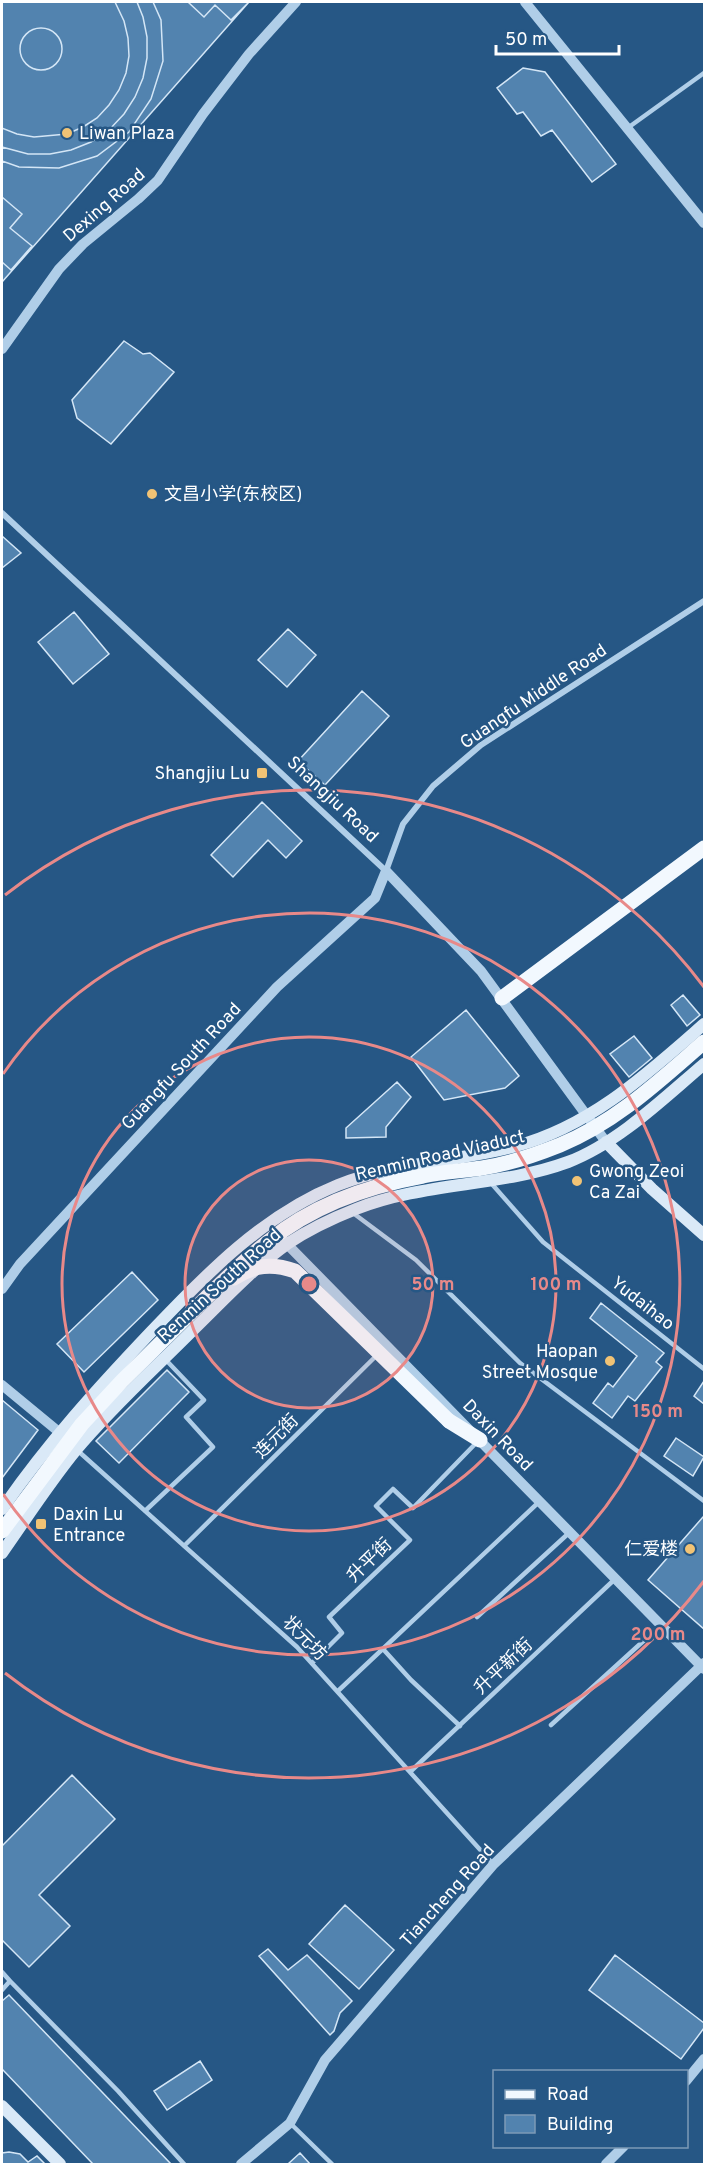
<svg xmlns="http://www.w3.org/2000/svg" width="706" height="2166" viewBox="0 0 706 2166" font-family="Overpass,'Noto Sans SC',sans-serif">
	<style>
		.building { fill: #5283af; stroke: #d4e6f6; stroke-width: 1.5 }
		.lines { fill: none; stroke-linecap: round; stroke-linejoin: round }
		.service { stroke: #b0cee8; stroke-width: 4.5 }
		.minor { stroke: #b0cee8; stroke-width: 6 }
		.tertiary { stroke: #b0cee8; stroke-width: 10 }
		.secondary { stroke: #dae9f7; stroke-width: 12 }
		.primary { stroke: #f2f8fe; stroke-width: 15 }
		.primary-bridge { stroke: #f2f8fe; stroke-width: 15 }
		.ring { fill: none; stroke: #e88989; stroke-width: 3 }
		.poi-dot { fill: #f1c375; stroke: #265785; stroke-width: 2 }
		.labels { text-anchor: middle; stroke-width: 5; stroke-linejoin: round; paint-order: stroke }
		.poi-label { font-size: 18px; fill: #fff; stroke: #265785; text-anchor: start }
		.street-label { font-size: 18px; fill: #fff; stroke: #265785 }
		.centre { fill: #e88989; stroke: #265785; stroke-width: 3 }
		.ring-label { font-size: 18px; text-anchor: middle; font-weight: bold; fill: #e88989; stroke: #265785; stroke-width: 5; stroke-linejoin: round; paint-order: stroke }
	</style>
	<rect width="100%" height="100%" fill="#265785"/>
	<!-- building -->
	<path class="building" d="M 2,2 L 249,2 L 2,282 Z
		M 115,2 L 137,2 L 143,17 L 147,37 L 147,58 L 143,78 L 135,97 L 124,114 L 109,130 L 91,142 L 71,150 L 50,154 L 28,154 L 2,147 L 2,128 L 17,134 L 34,137 L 67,134 L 83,127 L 97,118 L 109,105 L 119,90 L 126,73 L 129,56 L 128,38 L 124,21 Z
		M 137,2 L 153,2 L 161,20 L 163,61 L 151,99 L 129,132 L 97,156 L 59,168 L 19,167 L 2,161 L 2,147 L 28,154 L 50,154 L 71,150 L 91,142 L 109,130 L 124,114 L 135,97 L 143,78 L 147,58 L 147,37 L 143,17 Z
		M 188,2 L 249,2 L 231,20 L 215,5 L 204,17 Z
		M20 49a21 21 0 1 1 42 0a21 21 0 1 1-42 0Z
		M 523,68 L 545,72 L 616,164 L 592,182 L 552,130 L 541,136 L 523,112 L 517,114 L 497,88 Z
		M 2,197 L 22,214 L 10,228 L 32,246 L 11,270 L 2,262 Z
		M 124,341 L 143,354 L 150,353 L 174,372 L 111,444 L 77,418 L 72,400 Z
		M 2,536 L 21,553 L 2,568 Z
		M 74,612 L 109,654 L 73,684 L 38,642 Z
		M 288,629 L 316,655 L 287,687 L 258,660 Z
		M 362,691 L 389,716 L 325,785 L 298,761 Z
		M 262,802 L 302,841 L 286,858 L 268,840 L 233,877 L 211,855 Z
		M 683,995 L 700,1015 L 687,1026 L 671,1005 Z
		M 466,1010 L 519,1076 L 505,1088 L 444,1100 L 411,1057 Z
		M 634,1036 L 652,1058 L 629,1077 L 610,1054 Z
		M 397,1082 L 411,1097 L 386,1127 L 386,1137 L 346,1138 L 346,1128 Z
		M 132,1272 L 158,1300 L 84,1372 L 57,1344 Z
		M 601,1303 L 664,1353 L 656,1362 L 662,1367 L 635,1401 L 628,1396 L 612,1418 L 593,1403 L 608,1383 L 613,1387 L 637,1356 L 590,1318 Z
		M 167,1370 L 189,1392 L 119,1463 L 96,1441 Z
		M 704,1381 L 704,1404 L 694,1396 Z
		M 2,1400 L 38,1430 L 2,1478 Z
		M 676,1438 L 704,1457 L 693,1476 L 664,1456 Z
		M 703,1517 L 704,1517 L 704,1629 L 648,1580 Z
		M 72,1775 L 115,1819 L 39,1895 L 70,1926 L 29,1967 L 2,1940 L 2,1846 Z
		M 345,1905 L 394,1950 L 359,1989 L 309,1944 Z
		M 268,1949 L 288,1970 L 307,1955 L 352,2001 L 340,2013 L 334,2031 L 330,2035 L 259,1956 Z
		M 615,1955 L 704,2023 L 704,2028 L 681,2059 L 589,1990 Z
		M 9,1995 L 171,2164 L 93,2164 L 2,2069 L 2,2001 Z
		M 200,2061 L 212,2080 L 167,2110 L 154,2091 Z
		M 9,2152 L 20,2154 L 28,2162 L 37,2156 L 45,2164 L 2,2164 L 2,2153 Z
		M 300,2153 L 310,2164 L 288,2164 Z"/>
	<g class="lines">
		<!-- service -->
		<path class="service" d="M 629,127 L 704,73
			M 491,1183 L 543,1242 L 704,1369
			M 353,1213 L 416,1260 L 520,1363 L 704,1501
			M 77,1450 L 297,1647 L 493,1864
			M 145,1511 L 213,1447 L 186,1417 L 204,1400 L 165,1359
			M 184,1546 L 377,1355
			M 477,1617 L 570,1532
			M 383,1649 L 411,1680 L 460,1726
			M 312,1663 L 342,1633 L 329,1617 L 410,1540 L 376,1506 L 393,1489 L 413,1508 L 478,1441
			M 338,1691 L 540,1501
			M 551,1725 L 661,1625
			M 410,1772 L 615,1579
			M 2,1972 L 10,1981 L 2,1990
			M 10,1981 L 118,2091 L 184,2164
			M 290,2123 L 332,2164"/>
		<!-- minor -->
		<path class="minor" d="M 2,513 L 386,871 L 403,824 L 433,786 L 481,745 L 704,601"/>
		<!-- tertiary -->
		<path class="tertiary" d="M 525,2 L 704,223
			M 2,349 L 59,269 L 83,244 L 138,199 L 158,180 L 203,114 L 249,54 L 296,2
			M 282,1239 L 704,1669
			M 2,1289 L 20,1264 L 277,987 L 375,898 L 386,871 L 481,971 L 606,1142
			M 2,1385 L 59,1432
			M 686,2081 L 704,2059
			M 241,2164 L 290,2123 L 325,2060 L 493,1865 L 704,1663
			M 606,2164 L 624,2146"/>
		<!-- secondary -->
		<path class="secondary" d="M 606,1142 L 652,1189 L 704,1235
			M 2,1509 C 48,1443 96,1390 151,1332 C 206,1274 263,1215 338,1185 C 396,1162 457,1162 516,1146 C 591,1126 647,1074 704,1024
			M 2,1553 C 26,1519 49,1483 76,1450 C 111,1408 152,1371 190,1333 C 221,1303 252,1269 287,1244 C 308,1230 333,1218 356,1209 C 424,1182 500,1187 568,1162 C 618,1143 664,1098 704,1064
			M 2,2106 L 60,2164"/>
		<!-- primary -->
		<path class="primary" d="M 502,998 L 704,848
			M 449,1421 L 480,1440
			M 2,1531 L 82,1424 L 122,1381 L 211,1293"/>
		<!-- primary-bridge -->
		<path class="primary-bridge" d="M 234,1278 C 254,1265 272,1263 295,1271 L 449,1421
			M 211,1293 C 230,1275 248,1257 269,1241 C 312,1206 368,1186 423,1176 C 442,1172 462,1171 482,1168 C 509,1164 535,1155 560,1145 C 616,1122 659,1081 704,1042"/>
	</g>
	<!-- distance rings -->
	<circle cx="309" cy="1284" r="124" fill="#e88989" fill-opacity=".12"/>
	<g class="ring">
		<circle cx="309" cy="1284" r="124"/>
		<circle cx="309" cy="1284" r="247"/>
		<path d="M3 1074A371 371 0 1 1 3 1494"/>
		<path d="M704 1581A494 494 0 0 1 5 1673M5 895A494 494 0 0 1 704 987"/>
	</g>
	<!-- markers -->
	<g class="poi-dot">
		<circle cx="67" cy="133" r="6"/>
		<circle cx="152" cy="494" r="6"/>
		<rect x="256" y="767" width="12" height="12" rx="3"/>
		<circle cx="577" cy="1181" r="6"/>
		<circle cx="610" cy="1361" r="6"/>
		<rect x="35" y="1518" width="12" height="12" rx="3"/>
		<circle cx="690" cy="1549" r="6"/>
	</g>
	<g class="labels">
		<!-- poi labels -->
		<g class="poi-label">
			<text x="79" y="139">Liwan Plaza</text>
			<text x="164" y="500">文昌小学(东校区)</text>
			<text x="250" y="779" text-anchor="end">Shangjiu Lu</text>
			<text x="589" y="1177">Gwong Zeoi<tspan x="589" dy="21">Ca Zai</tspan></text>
			<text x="598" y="1357" text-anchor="end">Haopan<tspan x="598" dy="21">Street Mosque</tspan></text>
			<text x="53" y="1520">Daxin Lu<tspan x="53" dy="21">Entrance</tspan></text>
			<text x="678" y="1555" text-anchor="end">仁爱楼</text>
		</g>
		<!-- street labels -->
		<g class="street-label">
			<text transform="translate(104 205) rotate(-41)" y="6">Dexing Road</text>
			<text transform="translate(533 696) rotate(-34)" y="6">Guangfu Middle Road</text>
			<text transform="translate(333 799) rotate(43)" y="6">Shangjiu Road</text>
			<text transform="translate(181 1066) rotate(-47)" y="6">Guangfu South Road</text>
			<text transform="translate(440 1155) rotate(-13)" y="6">Renmin Road Viaduct</text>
			<text transform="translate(219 1285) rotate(-42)" y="6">Renmin South Road</text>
			<text transform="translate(643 1303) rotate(38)" y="6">Yudaihao</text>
			<text transform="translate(498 1435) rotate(46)" y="6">Daxin Road</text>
			<text transform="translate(276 1436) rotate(-45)" y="6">连元街</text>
			<text transform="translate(369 1560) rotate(-44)" y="6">升平街</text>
			<text transform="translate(305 1638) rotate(45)" y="6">状元坊</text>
			<text transform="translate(503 1666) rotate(-43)" y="6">升平新街</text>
			<text transform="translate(447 1895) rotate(-48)" y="6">Tiancheng Road</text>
		</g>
	</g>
	<circle cx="309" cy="1284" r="9" class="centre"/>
	<g class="ring-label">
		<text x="433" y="1290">50 m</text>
		<text x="556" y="1290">100 m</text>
		<text x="658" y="1417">150 m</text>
		<text x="658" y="1640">200 m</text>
	</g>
	<!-- border -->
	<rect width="706" height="2166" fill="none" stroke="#ffffff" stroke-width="6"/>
	<!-- legend -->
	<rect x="493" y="2070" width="195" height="78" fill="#265785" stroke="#7d9ab6" stroke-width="1.5"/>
	<rect x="505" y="2090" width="30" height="9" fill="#f2f8fe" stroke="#7d9ab6" stroke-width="1.5"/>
	<text x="547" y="2100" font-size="18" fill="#ffffff">Road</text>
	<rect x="505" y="2115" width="30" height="18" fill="#5283af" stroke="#7d9ab6" stroke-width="1.5"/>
	<text x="547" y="2130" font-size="18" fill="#ffffff">Building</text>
	<!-- scale -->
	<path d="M496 45v9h123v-9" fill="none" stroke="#ffffff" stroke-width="3"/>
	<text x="505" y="45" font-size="18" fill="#ffffff" stroke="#265785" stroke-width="4.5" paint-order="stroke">50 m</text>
</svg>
